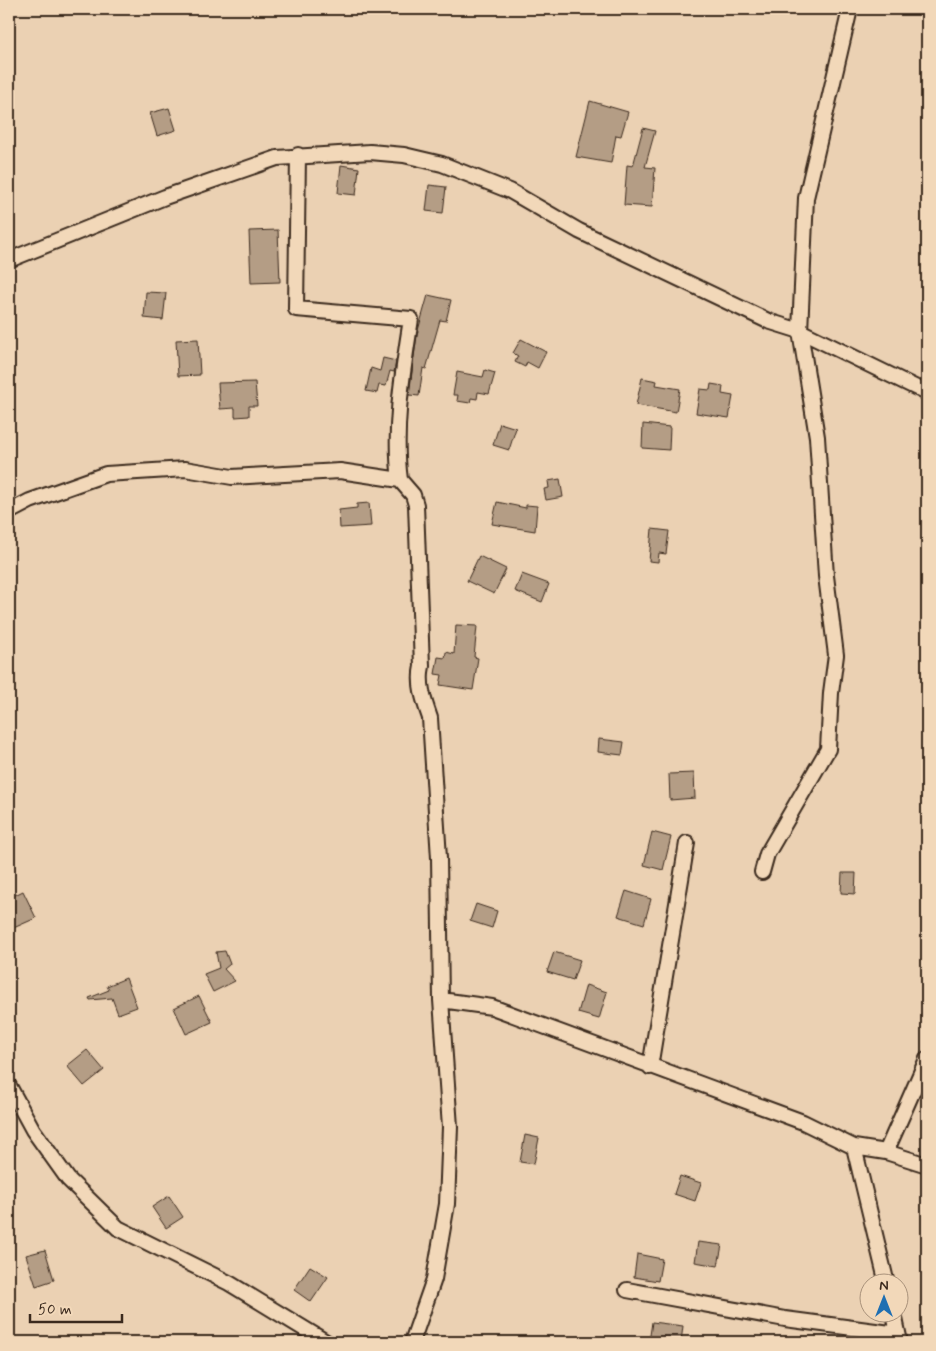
<svg xmlns="http://www.w3.org/2000/svg" width="936" height="1351" viewBox="0 0 936 1351" font-family="Mynerve,sans-serif">
	<style>
		.building { fill: #b49d85; stroke: #3b2a1e }
		.lines { fill: none; stroke-linecap: round; stroke-linejoin: round }
		.street-casing { stroke: #3b2a1e; stroke-width: 18 }
		.street { stroke: #f2d8b9; stroke-width: 14 }
	</style>
	<rect width="100%" height="100%" fill="#ebd1b3"/>
	<filter id="ink" filterUnits="userSpaceOnUse"><feTurbulence type="fractalNoise" baseFrequency=".02" numOctaves="2"/><feDisplacementMap in="SourceGraphic" scale="10" xChannelSelector="R" yChannelSelector="G"/><feConvolveMatrix kernelMatrix="1 2 1 2 8 2 1 2 1" color-interpolation-filters="sRGB"/></filter>
	<g filter="url(#ink)">
		<!-- building -->
		<path class="building" d="M 590,101 L 628,112 L 621,136 L 616,135 L 611,163 L 576,157 Z
			M 169,108 L 176,130 L 157,136 L 150,113 Z
			M 643,128 L 655,131 L 645,167 L 655,168 L 652,207 L 624,205 L 627,165 L 633,166 Z
			M 341,165 L 359,168 L 356,195 L 338,193 Z
			M 429,185 L 446,187 L 443,213 L 426,211 Z
			M 278,230 L 280,282 L 251,283 L 249,231 Z
			M 146,292 L 166,293 L 163,320 L 144,318 Z
			M 428,295 L 451,300 L 446,321 L 440,320 L 426,369 L 423,368 L 419,396 L 409,395 L 417,334 Z
			M 198,339 L 200,375 L 178,376 L 176,340 Z
			M 521,339 L 546,352 L 538,368 L 527,362 L 525,367 L 515,362 L 518,356 L 513,353 Z
			M 383,358 L 396,361 L 394,372 L 390,371 L 386,386 L 379,385 L 377,393 L 366,391 L 371,368 L 380,371 Z
			M 485,370 L 495,373 L 489,394 L 478,392 L 477,399 L 471,398 L 470,403 L 457,401 L 458,395 L 453,395 L 457,372 L 483,377 Z
			M 642,378 L 657,381 L 656,385 L 680,389 L 676,412 L 636,405 Z
			M 255,382 L 257,406 L 249,406 L 249,416 L 235,417 L 235,408 L 220,409 L 218,383 Z
			M 711,384 L 723,386 L 722,394 L 733,396 L 729,418 L 696,413 L 700,389 L 710,390 Z
			M 500,423 L 516,428 L 509,450 L 493,445 Z
			M 643,424 L 670,427 L 669,450 L 642,448 Z
			M 560,479 L 563,497 L 546,500 L 544,489 L 549,488 L 548,481 Z
			M 497,502 L 526,508 L 526,505 L 537,506 L 535,531 L 492,524 Z
			M 369,503 L 371,526 L 340,528 L 339,510 L 357,508 L 357,504 Z
			M 652,529 L 669,531 L 666,554 L 659,553 L 658,562 L 649,561 Z
			M 479,556 L 506,569 L 494,594 L 467,581 Z
			M 522,574 L 549,584 L 542,602 L 515,591 Z
			M 456,625 L 477,626 L 474,657 L 478,658 L 473,690 L 440,685 L 442,675 L 435,674 L 438,657 L 445,658 L 446,652 L 454,654 Z
			M 599,739 L 624,742 L 622,755 L 598,752 Z
			M 694,773 L 695,798 L 670,800 L 669,774 Z
			M 652,832 L 671,837 L 663,870 L 644,865 Z
			M 842,873 L 856,873 L 855,894 L 841,893 Z
			M 23,891 L 36,918 L 9,930 L 9,898 Z
			M 626,891 L 651,899 L 644,924 L 618,916 Z
			M 476,904 L 497,911 L 492,928 L 470,921 Z
			M 225,951 L 230,964 L 224,969 L 235,981 L 213,992 L 204,974 L 219,968 L 216,952 Z
			M 554,952 L 580,960 L 573,980 L 547,972 Z
			M 126,978 L 137,1007 L 118,1014 L 112,998 L 90,1000 L 89,998 L 109,990 L 107,986 Z
			M 586,985 L 607,992 L 599,1019 L 578,1013 Z
			M 199,996 L 212,1022 L 186,1034 L 174,1008 Z
			M 87,1050 L 104,1070 L 84,1086 L 67,1066 Z
			M 525,1135 L 539,1138 L 534,1164 L 520,1162 Z
			M 680,1176 L 701,1183 L 695,1201 L 674,1194 Z
			M 169,1196 L 183,1217 L 166,1228 L 152,1207 Z
			M 698,1242 L 722,1245 L 718,1266 L 695,1262 Z
			M 45,1250 L 54,1280 L 36,1286 L 26,1255 Z
			M 637,1254 L 662,1259 L 658,1281 L 634,1277 Z
			M 310,1266 L 328,1277 L 311,1302 L 294,1290 Z
			M 652,1322 L 683,1326 L 681,1342 L 649,1342 Z"/>
		<g class="lines">
			<defs>
				<path id="street" d="M 298,155 L 296,309 L 411,319 C 403,371 393,428 400,480
					M 9,260 L 165,197 L 277,158 L 370,152 L 404,155 L 442,164 L 510,191 L 579,231 L 768,321 L 800,331 L 927,393
					M 9,512 L 30,501 L 106,474 L 185,469 L 232,477 L 340,471 L 400,480 L 413,495 L 416,505 L 422,666 C 418,684 424,701 430,718 L 439,858 L 441,1000 L 450,1127 L 447,1204 L 434,1279 L 412,1342
					M 762,872 L 767,854 L 828,749 L 831,693 L 836,655 L 826,576 L 817,437 L 800,331 L 806,198 L 850,9
					M 441,1000 L 492,1007 L 803,1122 L 854,1147 L 887,1284
					M 650,1067 L 687,843
					M 9,1086 L 33,1130 L 68,1179 L 118,1228 L 229,1283 L 326,1342
					M 854,1147 L 886,1152 L 927,1165
					M 886,1152 L 927,1059
					M 627,1290 L 785,1319 L 898,1334
					M 894,1314 L 900,1342"/>
			</defs>
			<!-- street casing -->
			<use href="#street" class="street-casing"/>
			<!-- street -->
			<use href="#street" class="street"/>
		</g>
	</g>
	<!-- margin -->
	<rect width="936" height="1351" fill="none" stroke="#f2d8b9" stroke-width="30"/>
	<rect x="15" y="15" width="906" height="1321" fill="none" stroke="#3b2a1e" stroke-width="2" filter="url(#ink)"/>
	<!-- north arrow -->
	<g transform="translate(884 1298)"><circle r="24" fill="#f2d8b9" stroke="#a9927b"/>
	<path d="M0-4L9 19L0 12L-9 19Z" fill="#1f6fb2"/>
	<text y="-8" font-size="14" font-weight="bold" text-anchor="middle" fill="#3b2a1e">N</text>
	</g>
	<!-- scale -->
	<path d="M30 1314v8h92v-8" fill="none" stroke="#3b2a1e" stroke-width="2.5"/>
	<text x="38" y="1314" font-size="15" fill="#3b2a1e" stroke="#f2d8b9" stroke-width="4" paint-order="stroke">50 m</text>
</svg>
